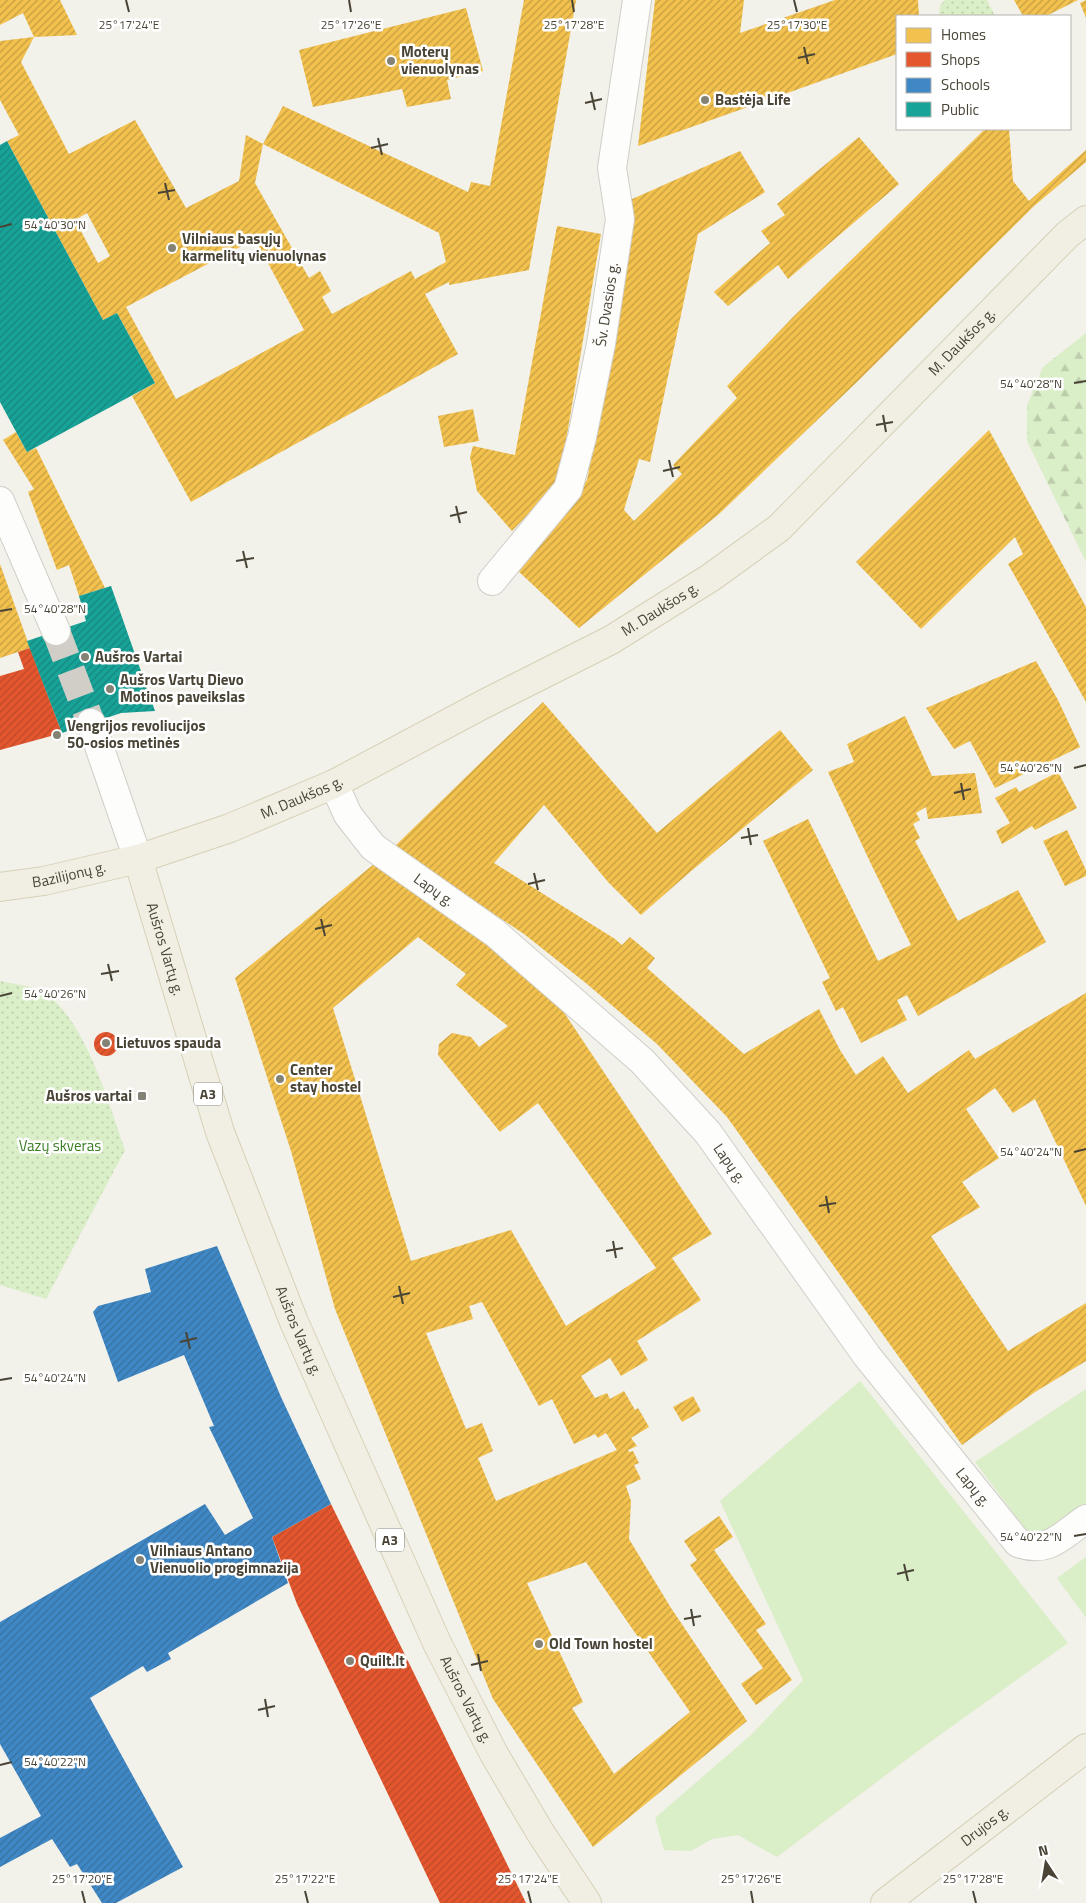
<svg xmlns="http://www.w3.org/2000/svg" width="1086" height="1903" viewBox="0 0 1086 1903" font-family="'Titillium Web',sans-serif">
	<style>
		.grass { fill: #daeec8 }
		.forest { fill: url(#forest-firs) }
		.park { fill: url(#park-dots) }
		.homes { fill: url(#homes-hatch); fill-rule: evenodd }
		.shops { fill: url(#shops-hatch) }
		.schools { fill: url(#schools-hatch) }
		.public { fill: url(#public-hatch) }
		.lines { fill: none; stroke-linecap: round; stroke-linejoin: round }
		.minor-tunnel { stroke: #d0cec6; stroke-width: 28; stroke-dasharray: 28 14; stroke-linecap: butt }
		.minor-casing { stroke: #d0cec8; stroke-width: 30 }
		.major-casing { stroke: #d6d1b6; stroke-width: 30 }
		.minor { stroke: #fdfdfc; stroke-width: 28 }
		.major { stroke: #f1efe4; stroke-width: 28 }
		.ticks { fill: none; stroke: #494436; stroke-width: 2 }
		.poi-dot { fill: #848175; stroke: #fff; stroke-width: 2 }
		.labels { text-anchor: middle; stroke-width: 5; stroke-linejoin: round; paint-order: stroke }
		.shield { fill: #fff; stroke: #807c72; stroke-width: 1 }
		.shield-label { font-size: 14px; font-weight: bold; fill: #494436 }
		.poi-label { font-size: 15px; font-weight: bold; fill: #494436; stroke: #fff; text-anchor: start }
		.street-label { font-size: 15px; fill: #494436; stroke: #fff }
		.park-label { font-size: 15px; fill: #3a7f24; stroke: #fff }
		.ticks-label { font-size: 12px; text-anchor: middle; fill: #494436; stroke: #fff; stroke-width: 5; stroke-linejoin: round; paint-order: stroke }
	</style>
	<defs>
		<pattern id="forest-firs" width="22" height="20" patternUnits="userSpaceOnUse" patternTransform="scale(1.25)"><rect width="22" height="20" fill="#daeec8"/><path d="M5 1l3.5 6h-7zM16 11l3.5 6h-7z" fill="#bdcdac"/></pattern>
		<pattern id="park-dots" width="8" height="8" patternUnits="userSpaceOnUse" patternTransform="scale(1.25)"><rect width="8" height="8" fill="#daeec8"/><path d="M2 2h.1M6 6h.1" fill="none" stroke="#bdcdac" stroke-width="1.8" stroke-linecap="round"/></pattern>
		<pattern id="homes-hatch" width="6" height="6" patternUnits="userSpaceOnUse" patternTransform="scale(1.25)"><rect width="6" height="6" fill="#f2c14e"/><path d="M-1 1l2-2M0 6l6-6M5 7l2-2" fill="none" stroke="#c69e42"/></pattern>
		<pattern id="shops-hatch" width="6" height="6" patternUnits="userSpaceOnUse" patternTransform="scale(1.25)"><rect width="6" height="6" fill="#e4572e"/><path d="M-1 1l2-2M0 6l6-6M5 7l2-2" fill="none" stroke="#bb4a28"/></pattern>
		<pattern id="schools-hatch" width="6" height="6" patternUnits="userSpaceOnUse" patternTransform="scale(1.25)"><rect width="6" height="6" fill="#3f88c5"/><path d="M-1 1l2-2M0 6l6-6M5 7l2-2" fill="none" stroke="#3771a1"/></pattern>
		<pattern id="public-hatch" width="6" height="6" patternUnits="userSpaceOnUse" patternTransform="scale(1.25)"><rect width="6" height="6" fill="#17a398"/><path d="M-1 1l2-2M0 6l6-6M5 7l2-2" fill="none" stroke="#17867d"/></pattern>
	</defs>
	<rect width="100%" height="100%" fill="#f2f1ea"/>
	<!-- grass -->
	<path class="grass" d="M 860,1381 L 1068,1643 L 926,1745 L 777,1857 L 738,1835 L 712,1839 L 691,1851 L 664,1850 L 655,1818 L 752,1734 L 803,1680 L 720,1501 Z
		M 1086,1389 L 1086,1503 L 1045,1532 L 1027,1531 L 975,1462 Z
		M 1086,1557 L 1086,1618 L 1057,1578 Z"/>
	<!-- forest -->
	<path class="forest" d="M 1086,333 L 1086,562 L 1027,441 L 1027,405 L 1043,367 Z"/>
	<!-- park -->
	<path class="park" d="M 945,0 L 987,0 L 995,16 L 939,16 L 940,5 Z
		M 0,981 C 12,984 29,985 41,991 C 84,1014 109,1105 125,1150 L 46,1299 L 0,1285 Z"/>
	<!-- homes -->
	<path class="homes" d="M 0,0 L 60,0 L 77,35 L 34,37 L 23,13 L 0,25 Z
		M 524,0 L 576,0 L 529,270 L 449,285 L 449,282 L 425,294 L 458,354 L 191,502 L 132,396 L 155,383 L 117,313 L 103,320 L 7,141 L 19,135 L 0,100 L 0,41 L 34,37 L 21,62 L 69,154 L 135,120 L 186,208 L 239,181 L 246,135 L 263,144 L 283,106 L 468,192 L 471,182 L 490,186 ZM 263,144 L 439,233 L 446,262 L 415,279 L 411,271 L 332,314 L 322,297 L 331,291 L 320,271 L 309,278 L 255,183 ZM 87,213 L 110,256 L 98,263 L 75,220 ZM 255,239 L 304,330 L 176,399 L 126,307 Z
		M 655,0 L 744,0 L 740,33 L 835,0 L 918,0 L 919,16 L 897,16 L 897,54 L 638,146 Z
		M 1014,0 L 1078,0 L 1046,16 L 1023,16 Z
		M 1086,0 L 1086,18 L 1080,3 Z
		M 466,8 L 483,71 L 447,80 L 451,99 L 407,107 L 402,89 L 313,107 L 299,50 Z
		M 985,129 L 1009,129 L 1013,181 L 1029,201 L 1086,150 L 1086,162 L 1033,207 L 858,381 L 719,514 L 579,628 L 516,569 L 587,480 L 607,376 L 630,200 L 740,151 L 765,192 L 698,234 L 650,462 L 639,459 L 624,510 L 634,521 L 682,474 L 673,465 L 737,398 L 727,386 L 792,318 Z
		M 859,137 L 899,184 L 788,279 L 778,265 L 728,306 L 714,292 L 770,243 L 761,231 L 785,215 L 777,204 Z
		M 557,226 L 601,234 L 559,482 L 512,531 L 477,491 L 470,457 L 473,446 L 515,455 Z
		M 473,409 L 479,441 L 444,447 L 438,416 Z
		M 989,430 L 1086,607 L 1086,702 L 1008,564 L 1023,554 L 1015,537 L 921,629 L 856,562 Z
		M 16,432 L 27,452 L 36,448 L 105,588 L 79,596 L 69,565 L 57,570 L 28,492 L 34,489 L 3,440 Z
		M 0,564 L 30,648 L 0,658 Z
		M 1036,661 L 1058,700 L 1080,747 L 995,788 L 970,741 L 954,749 L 926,708 Z
		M 543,702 L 657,833 L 780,730 L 813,770 L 690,872 L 641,915 L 608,882 L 544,805 L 494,863 L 615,939 L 622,945 L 630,937 L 655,958 L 647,968 L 744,1054 L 819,1009 L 840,1050 L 856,1075 L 883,1056 L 908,1093 L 969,1050 L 975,1059 L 1086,993 L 1086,1206 L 1035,1099 L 1013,1113 L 995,1088 L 966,1109 L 999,1158 L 962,1182 L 980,1207 L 931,1236 L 1008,1351 L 1086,1303 L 1086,1361 L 1035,1392 L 962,1445 L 727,1117 L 657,1044 L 587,984 L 524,934 L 394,847 Z
		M 905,716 L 932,776 L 975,773 L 982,813 L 928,819 L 926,807 L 916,813 L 920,820 L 913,824 L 920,838 L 915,841 L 958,921 L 1018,890 L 1046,942 L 918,1016 L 907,995 L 897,1000 L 907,1020 L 861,1043 L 843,1007 L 836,1011 L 822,982 L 830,978 L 763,841 L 808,819 L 878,961 L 911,945 L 871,864 L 828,772 L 854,762 L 847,744 Z
		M 1058,772 L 1077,808 L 1035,830 L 1032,826 L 1002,844 L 996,831 L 1010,823 L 995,798 L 1016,787 L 1019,792 Z
		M 1067,830 L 1086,870 L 1086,876 L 1065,886 L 1043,841 Z
		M 374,864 L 528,973 L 555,999 L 712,1234 L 672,1258 L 701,1300 L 637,1341 L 648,1360 L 621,1376 L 610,1358 L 581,1376 L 595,1398 L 607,1393 L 610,1399 L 624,1391 L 635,1410 L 638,1408 L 649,1427 L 631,1438 L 637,1446 L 628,1450 L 629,1452 L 633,1451 L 639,1463 L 634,1465 L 641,1479 L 626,1486 L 631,1501 L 629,1539 L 671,1608 L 747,1721 L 593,1847 L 493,1699 L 335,1309 L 291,1151 L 235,978 ZM 418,937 L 466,974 L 456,985 L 508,1026 L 479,1047 L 471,1037 L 452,1033 L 439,1044 L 438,1055 L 500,1132 L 538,1103 L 656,1268 L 566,1326 L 511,1230 L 411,1261 L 333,1008 ZM 482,1302 L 539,1406 L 552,1399 L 574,1444 L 595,1434 L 598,1438 L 606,1433 L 617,1450 L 496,1501 L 478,1458 L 493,1451 L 482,1423 L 466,1429 L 426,1333 L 473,1319 L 469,1306 ZM 586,1562 L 690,1712 L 614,1774 L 572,1708 L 583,1702 L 527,1583 Z
		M 693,1396 L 701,1411 L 682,1422 L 673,1407 Z
		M 719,1516 L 733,1537 L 714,1550 L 766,1624 L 756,1630 L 792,1680 L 756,1705 L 741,1684 L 763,1668 L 690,1565 L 697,1560 L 684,1541 Z"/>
	<!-- shops -->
	<path class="shops" d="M 30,648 L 62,733 L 0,750 L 0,676 L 24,669 L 18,652 Z
		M94 1044a12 12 0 1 1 24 0a12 12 0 1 1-24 0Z
		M 331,1504 L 430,1706 L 526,1903 L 440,1903 L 297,1604 L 272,1537 Z"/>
	<!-- schools -->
	<path class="schools" d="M 217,1246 L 281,1397 L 331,1504 L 272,1537 L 288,1583 L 168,1653 L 171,1659 L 147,1672 L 143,1666 L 90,1698 L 183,1867 L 116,1903 L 102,1903 L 77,1864 L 70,1867 L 52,1839 L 0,1867 L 0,1838 L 41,1816 L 0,1744 L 0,1622 L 205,1504 L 225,1535 L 253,1518 L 209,1427 L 214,1426 L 184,1355 L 118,1382 L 93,1312 L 98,1306 L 151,1292 L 145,1269 Z"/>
	<!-- public -->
	<path class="public" d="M 7,141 L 103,320 L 117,313 L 155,383 L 27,452 L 0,402 L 0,145 Z
		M 111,586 L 155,711 L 121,713 L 62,733 L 27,641 L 86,621 L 79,596 Z"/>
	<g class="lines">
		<!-- minor-tunnel -->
		<path class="minor-tunnel" d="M 56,631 L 91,723"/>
		<defs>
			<g id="minor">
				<path d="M 0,501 L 56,631"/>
				<path id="s1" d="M 492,581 L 568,489 L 582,437 L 601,344 L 620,219 L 612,168 L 637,0"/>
				<path d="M 91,723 L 138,859"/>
				<path id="s2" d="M 334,784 L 348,815 L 373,847 L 495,933 L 642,1061 L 708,1133 L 867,1356 L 1018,1543 C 1049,1554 1061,1536 1086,1519"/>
			</g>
			<g id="major">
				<path id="s3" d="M 138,859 L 220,1132 L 294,1322 L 437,1643 L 494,1754 L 540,1832 L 587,1903"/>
				<path id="s4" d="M 0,887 L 44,881 L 138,859 L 230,828 L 334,784 L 482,705 L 611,640 L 710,578 L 779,528 L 1067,235 L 1086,220"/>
				<path id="s5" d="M 885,1903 L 1086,1748"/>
			</g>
		</defs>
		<!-- minor casing -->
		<use href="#minor" class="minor-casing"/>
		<!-- major casing -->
		<use href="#major" class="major-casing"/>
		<!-- minor -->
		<use href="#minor" class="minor"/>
		<!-- major -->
		<use href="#major" class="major"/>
	</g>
	<!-- ticks -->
	<path class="ticks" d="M 126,0 L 129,12M 349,0 L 351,12M 572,0 L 574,12M 794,0 L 797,12M 804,47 L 808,64M 798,58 L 815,54M 591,92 L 595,110M 585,103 L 602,99M 378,138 L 382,155M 371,148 L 388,144M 165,183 L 169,200M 158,193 L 175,190M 0,227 L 12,224M 1074,383 L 1086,381M 883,415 L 886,432M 876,425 L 893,422M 669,460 L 673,477M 663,471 L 680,467M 456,506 L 460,523M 450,516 L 467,512M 243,551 L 247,568M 236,561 L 254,558M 0,611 L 12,609M 1074,768 L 1086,765M 961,783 L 964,800M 954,793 L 971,789M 748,828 L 751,845M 741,838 L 758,835M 534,873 L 538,890M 528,884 L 545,880M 321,919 L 325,936M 315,929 L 332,925M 108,964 L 112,981M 101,974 L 119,971M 0,996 L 12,993M 1074,1152 L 1086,1149M 826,1196 L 829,1213M 819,1206 L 836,1203M 613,1241 L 616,1258M 606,1251 L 623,1248M 399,1286 L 403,1304M 393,1297 L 410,1293M 186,1332 L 190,1349M 180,1342 L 197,1338M 0,1380 L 12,1378M 1074,1536 L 1086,1534M 904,1564 L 908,1581M 897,1574 L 914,1570M 691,1609 L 694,1626M 684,1619 L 701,1616M 478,1654 L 481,1671M 471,1665 L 488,1661M 265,1699 L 268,1717M 258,1710 L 275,1706M 0,1765 L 12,1762M 82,1891 L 85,1903M 305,1891 L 308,1903M 528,1891 L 531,1903M 751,1891 L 753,1903M 973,1891 L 976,1903"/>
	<!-- markers -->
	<g class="poi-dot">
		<circle cx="391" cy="61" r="5"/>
		<circle cx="705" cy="100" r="5"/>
		<circle cx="172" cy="248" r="5"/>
		<circle cx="85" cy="657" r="5"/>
		<circle cx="110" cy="689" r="5"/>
		<circle cx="57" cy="735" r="5"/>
		<circle cx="106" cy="1043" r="5"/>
		<circle cx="280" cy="1079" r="5"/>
		<rect x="137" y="1091" width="10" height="10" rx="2.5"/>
		<circle cx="140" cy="1560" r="5"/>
		<circle cx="539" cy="1644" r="5"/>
		<circle cx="350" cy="1661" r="5"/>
	</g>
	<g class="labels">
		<!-- shield labels -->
		<g class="shield">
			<rect x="194" y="1082.5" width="28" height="23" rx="4"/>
			<rect x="376" y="1528.5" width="28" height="23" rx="4"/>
		</g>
		<g class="shield-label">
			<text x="208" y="1099">A3</text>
			<text x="390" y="1545">A3</text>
		</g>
		<!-- poi labels -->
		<g class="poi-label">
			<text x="401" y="57">Moterų<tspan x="401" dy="17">vienuolynas</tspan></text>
			<text x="715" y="105">Bastėja Life</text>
			<text x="182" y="244">Vilniaus basųjų<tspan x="182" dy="17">karmelitų vienuolynas</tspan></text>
			<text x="95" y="662">Aušros Vartai</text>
			<text x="120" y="685">Aušros Vartų Dievo<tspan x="120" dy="17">Motinos paveikslas</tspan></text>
			<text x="67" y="731">Vengrijos revoliucijos<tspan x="67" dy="17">50-osios metinės</tspan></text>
			<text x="116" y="1048">Lietuvos spauda</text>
			<text x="290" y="1075">Center<tspan x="290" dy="17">stay hostel</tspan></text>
			<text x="132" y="1101" text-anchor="end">Aušros vartai</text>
			<text x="150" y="1556">Vilniaus Antano<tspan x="150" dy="17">Vienuolio progimnazija</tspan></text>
			<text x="549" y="1649">Old Town hostel</text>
			<text x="360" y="1666">Quilt.lt</text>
		</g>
		<!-- street labels -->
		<g class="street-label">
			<text dy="5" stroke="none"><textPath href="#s1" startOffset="308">Šv. Dvasios g.</textPath></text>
			<text dy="5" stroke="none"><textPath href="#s4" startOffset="1126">M. Daukšos g.</textPath></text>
			<text dy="5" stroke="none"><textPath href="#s4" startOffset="721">M. Daukšos g.</textPath></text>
			<text dy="5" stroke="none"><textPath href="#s4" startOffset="316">M. Daukšos g.</textPath></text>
			<text dy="5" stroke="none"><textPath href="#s4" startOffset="70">Bazilijonų g.</textPath></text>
			<text dy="5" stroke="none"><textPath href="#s2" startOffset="149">Lapų g.</textPath></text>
			<text dy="5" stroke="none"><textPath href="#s3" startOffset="94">Aušros Vartų g.</textPath></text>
			<text dy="5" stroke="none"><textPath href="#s2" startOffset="554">Lapų g.</textPath></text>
			<text dy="5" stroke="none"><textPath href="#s3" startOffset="499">Aušros Vartų g.</textPath></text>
			<text dy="5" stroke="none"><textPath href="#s2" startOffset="959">Lapų g.</textPath></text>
			<text dy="5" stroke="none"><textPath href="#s3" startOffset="904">Aušros Vartų g.</textPath></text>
			<text dy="5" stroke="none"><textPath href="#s5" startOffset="126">Drujos g.</textPath></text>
		</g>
		<!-- park labels -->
		<g class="park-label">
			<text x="60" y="1151">Vazų skveras</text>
		</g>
	</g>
	<g class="ticks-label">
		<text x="129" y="29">25°17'24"E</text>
		<text x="351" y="29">25°17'26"E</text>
		<text x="574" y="29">25°17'28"E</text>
		<text x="797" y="29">25°17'30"E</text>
		<text x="55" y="229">54°40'30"N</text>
		<text x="1031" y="388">54°40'28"N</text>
		<text x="55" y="613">54°40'28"N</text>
		<text x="1031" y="772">54°40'26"N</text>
		<text x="55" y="998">54°40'26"N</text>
		<text x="1031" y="1156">54°40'24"N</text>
		<text x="55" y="1382">54°40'24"N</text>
		<text x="1031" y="1541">54°40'22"N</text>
		<text x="55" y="1766">54°40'22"N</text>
		<text x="82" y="1883">25°17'20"E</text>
		<text x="305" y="1883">25°17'22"E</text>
		<text x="528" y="1883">25°17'24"E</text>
		<text x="751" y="1883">25°17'26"E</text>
		<text x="973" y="1883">25°17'28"E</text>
	</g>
	<!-- legend -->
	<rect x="896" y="15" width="175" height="115" fill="#ffffff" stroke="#b6b4af"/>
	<rect x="906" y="28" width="25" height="15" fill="#f2c14e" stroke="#b6b4af"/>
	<text x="941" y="40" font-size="15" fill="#494436">Homes</text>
	<rect x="906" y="52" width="25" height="15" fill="#e4572e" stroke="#b6b4af"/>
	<text x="941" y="65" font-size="15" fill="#494436">Shops</text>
	<rect x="906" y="78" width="25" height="15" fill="#3f88c5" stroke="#b6b4af"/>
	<text x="941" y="90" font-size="15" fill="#494436">Schools</text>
	<rect x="906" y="102" width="25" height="15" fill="#17a398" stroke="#b6b4af"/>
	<text x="941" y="115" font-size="15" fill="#494436">Public</text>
	<!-- north arrow -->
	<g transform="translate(1046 1863) rotate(348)" stroke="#ffffff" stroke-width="4" paint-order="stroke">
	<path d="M0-4L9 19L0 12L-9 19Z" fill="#494436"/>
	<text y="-8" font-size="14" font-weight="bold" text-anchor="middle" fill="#494436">N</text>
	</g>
</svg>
